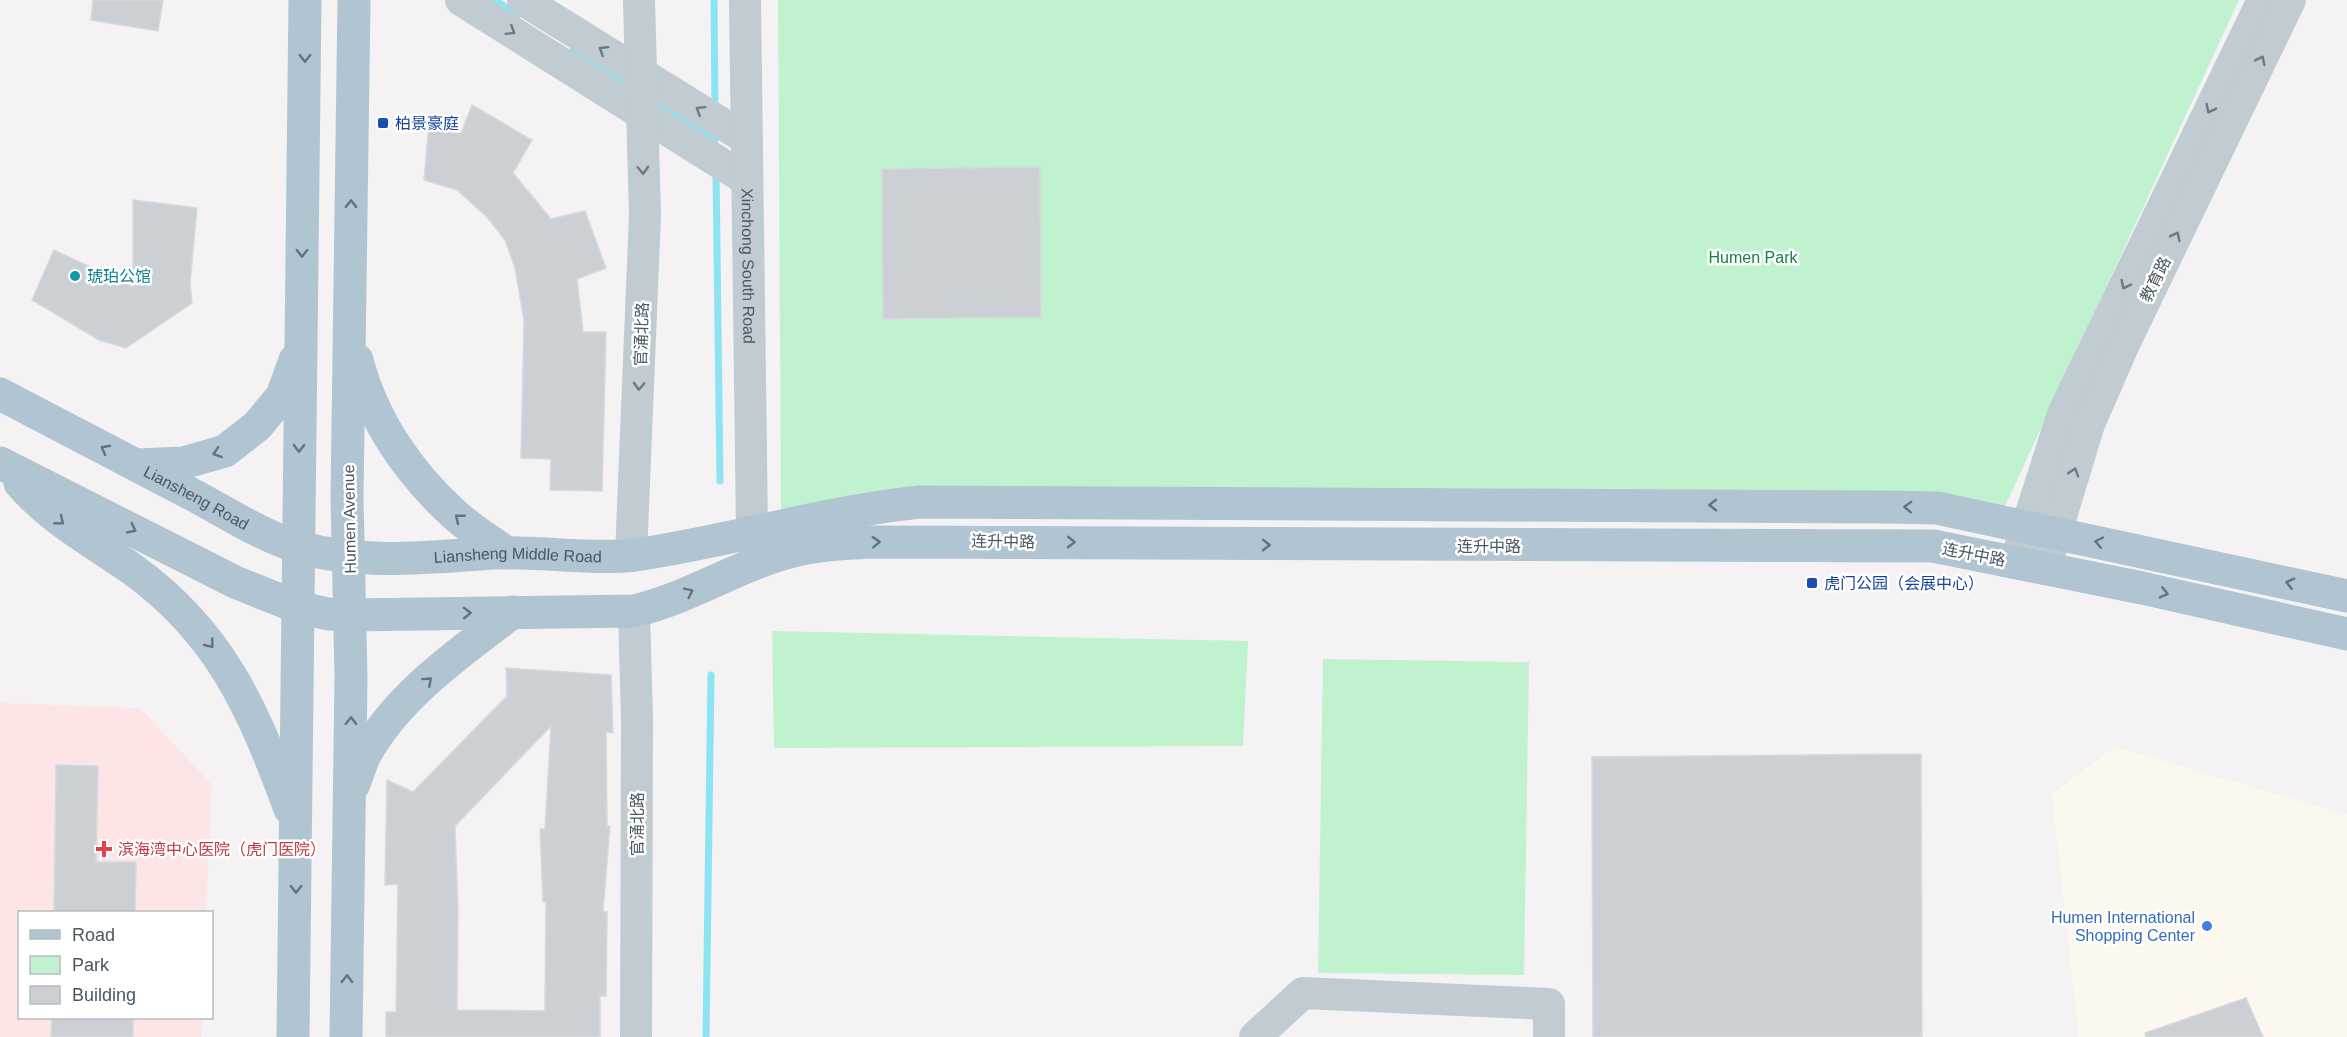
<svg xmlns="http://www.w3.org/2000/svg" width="2347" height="1037" viewBox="0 0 2347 1037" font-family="Arial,'Noto Sans SC',sans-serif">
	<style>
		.commercial { fill: #fdf8ee }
		.medical { fill: #fde5e5 }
		.green { fill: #c1f2d0 }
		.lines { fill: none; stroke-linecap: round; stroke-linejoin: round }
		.stream { stroke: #8ce3f1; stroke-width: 7 }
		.building { fill: #ccd0d5; stroke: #d6d9de; stroke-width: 1.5; fill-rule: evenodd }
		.minor { stroke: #c0cbd2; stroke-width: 32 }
		.major { stroke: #b1c4d2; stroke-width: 33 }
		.oneway { stroke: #6d7a83 }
		.oneway2 { stroke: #63737d }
		.transit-dot { fill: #1a4fb4; stroke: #fff; stroke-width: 2 }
		.culture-dot { fill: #0f9aa8; stroke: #fff; stroke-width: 2 }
		.health-dot { fill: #e0444e; stroke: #fff; stroke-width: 2 }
		.shop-dot { fill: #3f7fe0; stroke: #fff; stroke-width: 2 }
		.labels { text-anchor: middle; stroke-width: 5; stroke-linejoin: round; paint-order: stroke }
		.transit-label { font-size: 16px; fill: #164399; stroke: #fff; text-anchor: start }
		.park-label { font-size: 16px; fill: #138343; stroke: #fff }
		.street-label { font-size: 16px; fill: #495861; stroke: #fff }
		.culture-label { font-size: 16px; fill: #0d838f; stroke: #fff; text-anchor: start }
		.health-label { font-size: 16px; fill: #be3a42; stroke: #fff; text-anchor: start }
		.shop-label { font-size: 16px; fill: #366cbe; stroke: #fff; text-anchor: end }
	</style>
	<rect width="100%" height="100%" fill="#f5f2f3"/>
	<!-- commercial -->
	<path class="commercial" d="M 2115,747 L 2347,815 L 2347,1037 L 2079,1037 L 2052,794 Z"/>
	<!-- medical -->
	<path class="medical" d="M 0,703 L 140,708 L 212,785 L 206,912 L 20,912 L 20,1018 L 202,1018 L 201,1037 L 0,1037 Z"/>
	<!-- green -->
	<path class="green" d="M 778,0 L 2239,0 L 2001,515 L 781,512 Z
		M 772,631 L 1248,641 L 1243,746 L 774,748 Z
		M 1323,659 L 1529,662 L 1524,975 L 1318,973 Z"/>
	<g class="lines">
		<!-- stream -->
		<path class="stream" d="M 495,0 L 518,15
			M 714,0 L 715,108
			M 573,50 L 632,87
			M 652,100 L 715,140
			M 716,171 L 720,481
			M 706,1037 L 711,675"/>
	</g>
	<!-- building -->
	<path class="building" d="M 93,0 L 163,0 L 158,31 L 91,20 Z
		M 472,105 L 532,140 L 513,173 L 551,219 L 585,211 L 606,268 L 577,279 L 583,332 L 606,332 L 602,491 L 550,490 L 551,459 L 521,458 L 524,320 L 515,268 L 505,240 L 487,217 L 457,190 L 424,180 L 429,124 L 461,133 Z
		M 1040,167 L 1041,317 L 883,319 L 882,169 Z
		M 133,200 L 197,208 L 190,283 L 192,303 L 126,348 L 99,340 L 32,300 L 54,250 L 133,287 Z
		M 506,668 L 611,675 L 613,733 L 606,732 L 607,826 L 610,826 L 603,912 L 607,912 L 606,996 L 600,996 L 600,1037 L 386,1037 L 386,1012 L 396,1012 L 398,884 L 385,885 L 387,780 L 413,792 L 507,696 ZM 551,726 L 545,829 L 540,829 L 543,902 L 546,902 L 545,1011 L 457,1010 L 458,908 L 455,826 Z
		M 1921,754 L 1922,1037 L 1593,1037 L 1592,757 Z
		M 56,765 L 98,766 L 96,862 L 136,862 L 135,912 L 54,912 Z
		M 2246,998 L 2263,1037 L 2146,1037 L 2145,1033 Z
		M 52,1017 L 133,1017 L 133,1037 L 51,1037 Z"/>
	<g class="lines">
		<!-- minor -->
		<g class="minor">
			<path d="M 461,0 L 747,180"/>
			<path d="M 523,0 L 747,139"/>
			<path id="s1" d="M 745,0 L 752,531"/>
			<path d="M 631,555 L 645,215 L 639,0"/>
			<path d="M 2015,563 L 2063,414 L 2263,0"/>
			<path d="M 2045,569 L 2089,424 L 2123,346 L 2290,0"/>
			<path d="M 634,611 L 637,720 L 636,1037"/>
			<path d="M 1255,1037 L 1303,993 L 1549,1004 L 1549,1037"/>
		</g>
		<!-- major -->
		<g class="major">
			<path d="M 357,360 C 372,420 409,473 454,514 C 470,529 489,540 507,553"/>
			<path id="s2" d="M 0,394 C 66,428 131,463 197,497 C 230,515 266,538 302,548 C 364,565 431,557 494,553 C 539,551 592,560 635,555 C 731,541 823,512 920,502 L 1889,507 L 1937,508 L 2347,596"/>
			<path d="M 0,463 L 235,582 L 297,607 L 328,614 L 350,615 L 634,611 C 690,598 738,565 793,551 C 819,544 845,544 871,542 L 1933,546 L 2142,588 L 2347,634"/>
			<path d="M 138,465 L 183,463 L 225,451 L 257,426 L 282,396 L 295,360"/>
			<path d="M 20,483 C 52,520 92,541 132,569 C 221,633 253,709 290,809"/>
			<path d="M 354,784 C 358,774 361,762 366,753 C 399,694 461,652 513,612"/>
			<path d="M 293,1037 L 305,0"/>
			<path d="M 346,1037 L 351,677 L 347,498 L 354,0"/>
		</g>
	</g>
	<!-- one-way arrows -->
	<defs><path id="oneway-chevron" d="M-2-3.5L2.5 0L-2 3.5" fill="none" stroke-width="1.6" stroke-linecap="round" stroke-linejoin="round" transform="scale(1.5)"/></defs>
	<g class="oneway">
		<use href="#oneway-chevron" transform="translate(511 31) rotate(32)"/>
		<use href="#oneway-chevron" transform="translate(603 50) rotate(-148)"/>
		<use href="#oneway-chevron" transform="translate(2261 60) rotate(-64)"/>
		<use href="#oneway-chevron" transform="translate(2210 109) rotate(116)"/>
		<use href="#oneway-chevron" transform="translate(700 110) rotate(-148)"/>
		<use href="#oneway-chevron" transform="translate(643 170) rotate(88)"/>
		<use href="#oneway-chevron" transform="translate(2176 236) rotate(-64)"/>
		<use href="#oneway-chevron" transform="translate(2125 285) rotate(116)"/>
		<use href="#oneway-chevron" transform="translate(639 386) rotate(92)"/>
		<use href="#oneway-chevron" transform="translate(2074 472) rotate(-73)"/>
	</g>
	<g class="oneway2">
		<use href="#oneway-chevron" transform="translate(305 58) rotate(91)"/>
		<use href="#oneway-chevron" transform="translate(351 204) rotate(-89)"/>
		<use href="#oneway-chevron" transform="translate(302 253) rotate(91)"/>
		<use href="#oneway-chevron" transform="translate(299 448) rotate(91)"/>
		<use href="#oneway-chevron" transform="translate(105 449) rotate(-152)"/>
		<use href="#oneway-chevron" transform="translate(217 453) rotate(161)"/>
		<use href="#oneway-chevron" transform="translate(1713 505) rotate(-180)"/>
		<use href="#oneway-chevron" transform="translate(1908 507) rotate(-178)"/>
		<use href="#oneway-chevron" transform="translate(459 518) rotate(-141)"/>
		<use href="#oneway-chevron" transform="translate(60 521) rotate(39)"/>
		<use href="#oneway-chevron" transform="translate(132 529) rotate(27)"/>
		<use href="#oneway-chevron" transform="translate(876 542) rotate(-3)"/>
		<use href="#oneway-chevron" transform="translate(1071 542) rotate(1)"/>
		<use href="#oneway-chevron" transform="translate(2099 542) rotate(-168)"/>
		<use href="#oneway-chevron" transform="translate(1266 545)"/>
		<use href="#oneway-chevron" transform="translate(2290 583) rotate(-167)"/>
		<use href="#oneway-chevron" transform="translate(689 592) rotate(-26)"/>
		<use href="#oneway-chevron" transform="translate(2164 593) rotate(13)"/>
		<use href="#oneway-chevron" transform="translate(467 613) rotate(-1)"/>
		<use href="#oneway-chevron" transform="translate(210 644) rotate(51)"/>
		<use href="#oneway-chevron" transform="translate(428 681) rotate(-42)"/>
		<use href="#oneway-chevron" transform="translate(351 721) rotate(-89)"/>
		<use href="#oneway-chevron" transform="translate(296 889) rotate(91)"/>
		<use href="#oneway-chevron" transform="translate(347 979) rotate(-89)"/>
	</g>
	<!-- markers -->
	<g class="transit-dot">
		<rect x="377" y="117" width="12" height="12" rx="3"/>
		<rect x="1806" y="577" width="12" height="12" rx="3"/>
	</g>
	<circle class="culture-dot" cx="75" cy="276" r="6"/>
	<path class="health-dot" d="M101 840h6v6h6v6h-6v6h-6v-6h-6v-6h6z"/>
	<circle class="shop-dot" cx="2207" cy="926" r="6"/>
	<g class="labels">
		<!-- transit labels -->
		<g class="transit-label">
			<text x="395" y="129">柏景豪庭</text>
			<text x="1824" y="589">虎门公园（会展中心）</text>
		</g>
		<!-- park labels -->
		<g class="park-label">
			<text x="1753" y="263">Humen Park</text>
		</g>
		<!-- street labels -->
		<g class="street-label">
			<text dy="6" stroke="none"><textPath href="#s1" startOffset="266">Xinchong South Road</textPath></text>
			<text transform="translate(2155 279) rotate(-64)" y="6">教育路</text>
			<text transform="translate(641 334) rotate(-88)" y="6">官涌北路</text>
			<text dy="6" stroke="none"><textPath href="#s2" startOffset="222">Liansheng Road</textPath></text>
			<text transform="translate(349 519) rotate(-91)" y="6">Humen Avenue</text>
			<text transform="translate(1003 541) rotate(1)" y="6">连升中路</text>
			<text x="1489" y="552">连升中路</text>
			<text transform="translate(1974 554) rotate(11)" y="6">连升中路</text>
			<text dy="6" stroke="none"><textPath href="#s2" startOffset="556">Liansheng Middle Road</textPath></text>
			<text transform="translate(637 824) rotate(-90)" y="6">官涌北路</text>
		</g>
		<!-- culture labels -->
		<g class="culture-label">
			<text x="87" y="282">琥珀公馆</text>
		</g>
		<!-- health labels -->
		<g class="health-label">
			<text x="118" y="855">滨海湾中心医院（虎门医院）</text>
		</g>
		<!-- shop labels -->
		<g class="shop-label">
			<text x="2195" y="923">Humen International<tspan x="2195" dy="18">Shopping Center</tspan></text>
		</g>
	</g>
	<!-- legend -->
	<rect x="18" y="911" width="195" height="108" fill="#ffffff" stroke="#b6bcc0" stroke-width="1.5"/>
	<rect x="30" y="930" width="30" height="9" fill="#b1c4d2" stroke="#b6bcc0" stroke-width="1.5"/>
	<text x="72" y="941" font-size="18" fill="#495861">Road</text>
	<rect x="30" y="956" width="30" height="18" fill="#c1f2d0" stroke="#b6bcc0" stroke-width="1.5"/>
	<text x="72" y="971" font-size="18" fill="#495861">Park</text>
	<rect x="30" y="986" width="30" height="18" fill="#ccd0d5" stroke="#b6bcc0" stroke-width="1.5"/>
	<text x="72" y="1001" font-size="18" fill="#495861">Building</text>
</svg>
